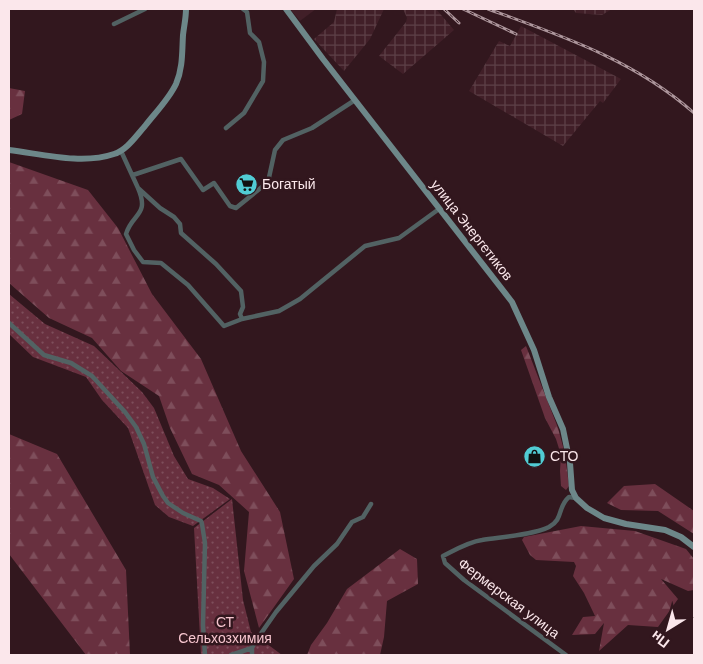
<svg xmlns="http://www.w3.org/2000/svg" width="703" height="664" viewBox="0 0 703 664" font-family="'DM Sans',sans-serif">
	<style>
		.built { fill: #411f28 }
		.industrial { fill: url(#industrial-grid) }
		.forest { fill: url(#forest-firs) }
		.garden { fill: url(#garden-dots) }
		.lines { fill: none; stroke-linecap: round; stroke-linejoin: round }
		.street { stroke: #526263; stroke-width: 4.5 }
		.secondary { stroke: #6d8789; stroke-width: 6 }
		.rail-casing { stroke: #ac959b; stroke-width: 3 }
		.rail { stroke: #32171e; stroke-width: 1; stroke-dasharray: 4; stroke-linecap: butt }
		.labels { text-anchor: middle; stroke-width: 5; stroke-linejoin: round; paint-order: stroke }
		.poi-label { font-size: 14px; fill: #fbe7eb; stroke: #32171e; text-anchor: start }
		.street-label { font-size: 14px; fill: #fbe7eb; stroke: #32171e }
		.park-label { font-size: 14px; fill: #f7c6cf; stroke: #32171e }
	</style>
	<defs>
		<pattern id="industrial-grid" width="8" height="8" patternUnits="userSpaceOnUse" patternTransform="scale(1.25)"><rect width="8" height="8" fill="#411f28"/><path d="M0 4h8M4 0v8" fill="none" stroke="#5d4047"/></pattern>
		<pattern id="forest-firs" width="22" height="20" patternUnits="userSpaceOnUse" patternTransform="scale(1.25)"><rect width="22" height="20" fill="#68303f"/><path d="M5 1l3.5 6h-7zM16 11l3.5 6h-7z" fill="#7e4e5b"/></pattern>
		<pattern id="garden-dots" width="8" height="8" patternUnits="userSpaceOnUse" patternTransform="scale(1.25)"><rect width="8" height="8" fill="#68303f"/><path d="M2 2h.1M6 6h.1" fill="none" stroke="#7e4e5b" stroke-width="1.8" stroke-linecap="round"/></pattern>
	</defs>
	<rect width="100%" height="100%" fill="#32171e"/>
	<!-- built -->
	<path class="built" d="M 290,9 L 316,9 L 300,21 Z"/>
	<!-- industrial -->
	<path class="industrial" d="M 337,9 L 384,9 L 370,39 L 344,71 L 314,39 L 334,22 Z
		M 403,9 L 436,9 L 454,30 L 403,74 L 379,56 L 406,22 L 407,18 Z
		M 573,9 L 612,9 L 602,15 L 576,13 Z
		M 521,26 L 621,79 L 603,103 L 600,101 L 563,146 L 469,91 L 499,41 L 510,46 Z"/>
	<!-- forest -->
	<path class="forest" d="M 9,88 L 25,91 L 22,114 L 9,120 Z
		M 9,162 L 88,190 L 118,228 L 152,294 L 201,359 L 241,451 L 280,512 L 294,579 L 259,628 L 244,571 L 249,512 L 219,485 L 192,474 L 170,428 L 159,396 L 121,371 L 92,338 L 49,318 L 9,283 Z
		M 526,346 L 558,428 L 565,454 L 569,486 L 566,490 L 561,486 L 560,471 L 561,455 L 556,439 L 545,418 L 521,350 Z
		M 9,434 L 57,454 L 126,570 L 130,655 L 86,655 L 9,554 Z
		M 655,484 L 694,511 L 694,534 L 658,511 L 621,510 L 607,503 L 624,486 Z
		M 581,526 L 635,531 L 686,549 L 694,559 L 694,590 L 688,591 L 661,579 L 678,599 L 658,627 L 628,625 L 599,651 L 604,623 L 595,634 L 572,635 L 583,617 L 595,616 L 584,593 L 573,576 L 576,566 L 574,562 L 536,560 L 530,555 L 522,540 L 524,537 Z
		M 400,549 L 417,559 L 418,584 L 387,601 L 384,637 L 380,655 L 307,655 L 311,645 L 327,623 L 347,589 Z"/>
	<!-- garden -->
	<path class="garden" d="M 9,294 L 45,324 L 94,346 L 142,392 L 154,408 L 174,456 L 188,479 L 213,488 L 230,499 L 193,526 L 169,517 L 155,505 L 128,428 L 102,400 L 86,377 L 33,357 L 9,334 Z
		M 232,499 L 243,600 L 251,632 L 282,655 L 201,655 L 194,528 Z"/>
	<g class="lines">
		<!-- street -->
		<path class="street" d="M 114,24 L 145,9
			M 226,128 L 244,113 L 263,81 L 264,62 L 259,42 L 250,33 L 247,12 L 243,9
			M 121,151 L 138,188 L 160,208 L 174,217 L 180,224 L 181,233 L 216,264 L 241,291 L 243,307 L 240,314 L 242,319
			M 133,175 L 181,159 L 203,190 L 214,183 L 230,206 L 236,208 L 268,182 L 275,150 L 283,140 L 312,128 L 355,100
			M 138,188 C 150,216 132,213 126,234 L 134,250 L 143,262 L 161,263 L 188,285 L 224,326 L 242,319 L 279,311 L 300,299 L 365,246 L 399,238 L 439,209
			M 9,323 L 44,355 L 71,363 L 92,376 L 125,412 L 136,427 L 144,444 L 153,477 L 163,496 L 168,503 L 183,513 L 201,521 L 202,524 L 205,543 L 203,625 L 205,655
			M 231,655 L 252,648
			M 252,655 L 252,648 L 255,642 L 276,612 L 314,566 L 337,544 L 352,522 L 363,517 L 371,504
			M 566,655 L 464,580 L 445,563 L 443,556 C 455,550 468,542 482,540 C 500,537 533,535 549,527 C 564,519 557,507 569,497 L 576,498"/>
		<!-- secondary -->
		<path class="secondary" d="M 286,9 L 323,59 L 512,302 L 534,350 L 549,397 L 563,429 L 570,463 L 572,490 L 576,498 L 587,508 L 604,518 L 626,524 L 665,530 L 681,537 L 694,547
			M 9,150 C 42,154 82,165 114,154 C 127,150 136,136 145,126 C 155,113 169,99 176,84 C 183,68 182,51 183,35 C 184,26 186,18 186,9"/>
		<defs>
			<path id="rail" d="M 444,9 L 459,23
				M 463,9 L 516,34
				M 488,9 C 562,36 634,60 694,113"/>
		</defs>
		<!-- rail casing -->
		<use href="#rail" class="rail-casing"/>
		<!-- rail -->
		<use href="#rail" class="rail"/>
	</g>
	<!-- icons -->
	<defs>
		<symbol id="supermarket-disc" viewBox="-11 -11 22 22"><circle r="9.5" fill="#51ccd4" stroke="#32171e"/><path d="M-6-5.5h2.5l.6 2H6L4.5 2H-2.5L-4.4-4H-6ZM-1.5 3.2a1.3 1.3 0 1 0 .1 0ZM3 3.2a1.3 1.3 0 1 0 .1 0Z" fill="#111"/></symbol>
		<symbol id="shop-disc" viewBox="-11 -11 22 22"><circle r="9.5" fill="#51ccd4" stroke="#32171e"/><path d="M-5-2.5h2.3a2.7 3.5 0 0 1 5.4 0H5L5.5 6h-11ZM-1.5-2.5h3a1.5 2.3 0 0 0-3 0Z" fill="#111"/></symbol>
	</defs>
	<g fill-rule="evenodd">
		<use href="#supermarket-disc" x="234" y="172" width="25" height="25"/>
		<use href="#shop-disc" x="522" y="444" width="25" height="25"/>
	</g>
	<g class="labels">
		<!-- poi labels -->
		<g class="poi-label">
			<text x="262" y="189">Богатый</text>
			<text x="550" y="461">СТО</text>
		</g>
		<!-- street labels -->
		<g class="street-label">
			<text transform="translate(472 230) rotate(52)" y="5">улица Энергетиков</text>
			<text transform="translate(509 598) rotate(37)" y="5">Фермерская улица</text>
		</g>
		<!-- park labels -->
		<g class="park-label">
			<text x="225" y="627">СТ<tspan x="225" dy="16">Сельхозхимия</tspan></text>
		</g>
	</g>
	<!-- border -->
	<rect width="703" height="664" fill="none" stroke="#fbe7eb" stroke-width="20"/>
	<!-- north arrow -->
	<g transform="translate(668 629) rotate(217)" stroke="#32171e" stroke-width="4" paint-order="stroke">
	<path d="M0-4L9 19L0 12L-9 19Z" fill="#fbe7eb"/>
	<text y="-8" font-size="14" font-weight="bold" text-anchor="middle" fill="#fbe7eb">Пн</text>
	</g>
</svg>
